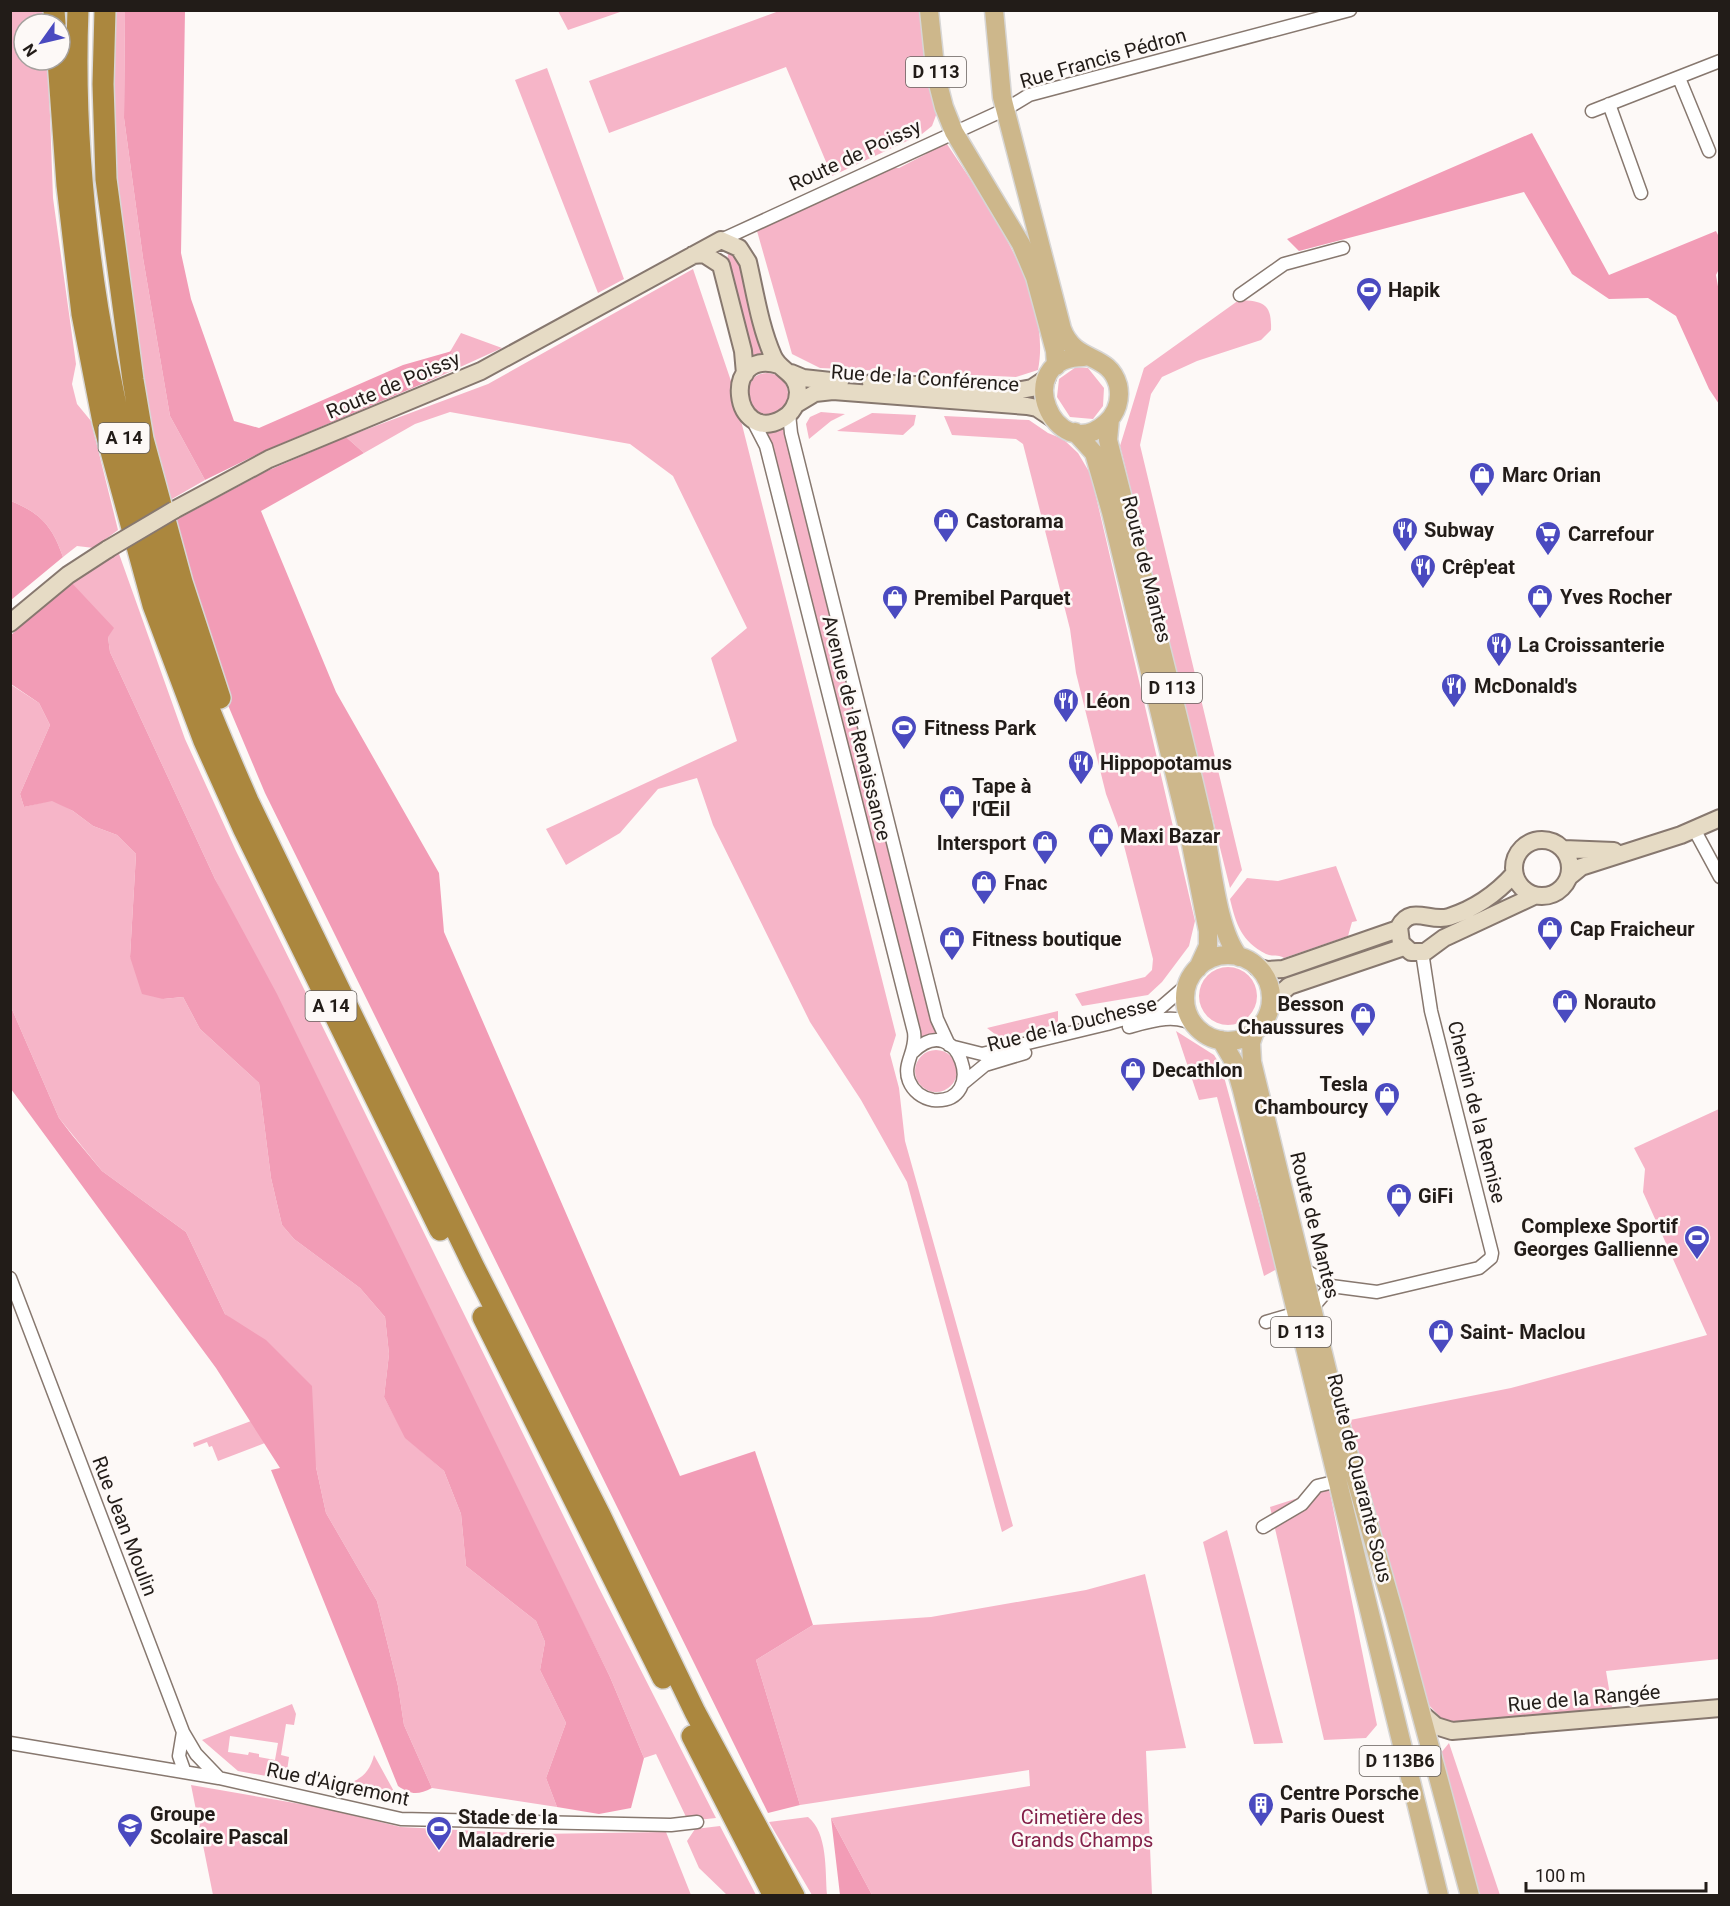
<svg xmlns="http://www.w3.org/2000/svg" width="1730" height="1906" viewBox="0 0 1730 1906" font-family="Roboto,sans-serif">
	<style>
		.green { fill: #f6b5c8; fill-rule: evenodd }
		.forest { fill: #f29cb6 }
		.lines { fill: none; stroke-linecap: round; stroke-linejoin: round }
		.street-casing { stroke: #87786f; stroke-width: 15 }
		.secondary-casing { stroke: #87786f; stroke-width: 20 }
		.primary-casing { stroke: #d7d6d5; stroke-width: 21 }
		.highway-casing { stroke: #d7d6d5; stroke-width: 24 }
		.street { stroke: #fff; stroke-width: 12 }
		.secondary { stroke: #e6dbc5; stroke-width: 16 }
		.primary { stroke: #cdb78b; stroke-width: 18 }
		.highway { stroke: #ab873e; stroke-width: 21 }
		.secondary-bridge-casing { stroke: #87786f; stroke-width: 20; stroke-linecap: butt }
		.secondary-bridge { stroke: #e6dbc5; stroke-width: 16 }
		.labels { text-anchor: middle; stroke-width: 5; stroke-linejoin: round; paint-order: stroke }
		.shield { fill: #fdf9f7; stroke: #645e5b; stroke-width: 1.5 }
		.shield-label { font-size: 18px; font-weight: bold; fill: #221c18 }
		.street-label { font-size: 20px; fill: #221c18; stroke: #fdf9f7 }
		.poi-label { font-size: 20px; font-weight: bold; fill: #221c18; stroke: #fdf9f7; text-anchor: start }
		.park-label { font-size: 20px; fill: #832049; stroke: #fdf9f7 }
	</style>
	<rect width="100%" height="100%" fill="#fdf9f7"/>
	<!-- green -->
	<path class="green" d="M 10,11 L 45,11 L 46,24 L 24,24 L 24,60 L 48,60 L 53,198 L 76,364 L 72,384 L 77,404 L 91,421 L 118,530 L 94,548 L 77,546 L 63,557 C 52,525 40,513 11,501 Z
		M 110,11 L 125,11 L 124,118 L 143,258 L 170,416 L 205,480 L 165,503 L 148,430 L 110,134 Z
		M 558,11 L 623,11 L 568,30 Z
		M 779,11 L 920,11 L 927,66 L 938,110 L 932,126 L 922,134 L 832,176 L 786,67 L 609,133 L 589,81 Z
		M 547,68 L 624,279 L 598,293 L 515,80 Z
		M 945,141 C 985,202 1053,294 1038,370 L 1016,377 L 820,368 L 792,354 L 757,231 L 886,168 L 899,168 L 926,154 L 928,147 Z
		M 728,252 L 743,264 L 768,356 L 750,360 L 727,266 Z
		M 693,269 L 731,381 L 896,1035 L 890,1054 L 899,1088 L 905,1141 L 1013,1526 L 1002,1532 L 907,1182 L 861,1100 L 810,1022 L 713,825 L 697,778 L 658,789 L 620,833 L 566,865 L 546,829 L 737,741 L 711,658 L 747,628 L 673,476 L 630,444 L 450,412 L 415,424 L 364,453 L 346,437 L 488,384 Z
		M 1239,300 C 1264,301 1272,304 1271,330 L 1261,340 L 1197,361 L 1162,377 L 1151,394 L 1140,445 L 1242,870 L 1230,888 L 1120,446 L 1144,368 Z
		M 461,333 L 502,348 L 434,379 Z
		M 1076,367 L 1088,368 L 1104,388 L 1103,406 L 1093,419 L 1070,417 L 1057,397 L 1059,379 Z
		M746 394a21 21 0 1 1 42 0a21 21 0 1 1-42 0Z
		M 821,412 L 845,414 L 831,421 L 809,439 L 806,424 L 810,417 Z
		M 872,413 L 916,415 L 914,425 L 903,435 L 837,431 Z
		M 944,416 L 1029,420 L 1048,433 L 1063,439 L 1078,453 L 1091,475 L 1195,921 L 1189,946 L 1162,982 L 1148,995 L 1082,1006 L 1075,994 L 1145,977 L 1152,970 L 1153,959 L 1121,834 L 1106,794 L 1076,673 L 1070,629 L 1023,444 L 1016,439 L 952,435 Z
		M 781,421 L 936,1034 L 920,1038 L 765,424 Z
		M 118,551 L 185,739 L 236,851 L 599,1588 L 716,1818 L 688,1821 L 656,1754 L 644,1758 L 610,1677 L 215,879 L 110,652 L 108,637 L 70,581 Z
		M 10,684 L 39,703 L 50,725 L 20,794 L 24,807 L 52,800 L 73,811 L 93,826 L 117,835 L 136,854 L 130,957 L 163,999 L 183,997 L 200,1029 L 259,1083 L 271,1178 L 282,1225 L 294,1239 L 360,1288 L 385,1317 L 389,1354 L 384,1397 L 406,1438 L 444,1471 L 461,1514 L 466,1566 L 536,1621 L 545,1642 L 540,1670 L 566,1723 L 546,1778 L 557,1807 L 432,1788 L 404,1725 L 398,1686 L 377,1601 L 326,1513 L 316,1467 L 239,1325 L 225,1314 L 186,1232 L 102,1171 L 59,1118 L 11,1007 Z
		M 1336,866 L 1357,921 L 1352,922 L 1348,936 L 1284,958 C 1279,954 1273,957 1266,954 C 1241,941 1236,924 1230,899 L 1247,878 L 1278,881 Z
		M1199 996a29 29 0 1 1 58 0a29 29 0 1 1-58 0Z
		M 1058,1011 L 1058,1024 L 1000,1038 L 987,1028 Z
		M 1176,1031 L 1214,1055 L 1221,1066 L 1277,1269 L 1264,1276 L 1217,1097 L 1199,1100 Z
		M915 1071a21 21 0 1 1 42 0a21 21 0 1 1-42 0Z
		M 1719,1109 L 1719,1659 L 1606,1671 L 1612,1707 L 1484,1722 L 1445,1722 L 1426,1702 L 1350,1420 L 1511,1388 L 1707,1335 L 1643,1192 L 1645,1169 L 1634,1148 Z
		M 251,1421 L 265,1443 L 218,1461 L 212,1446 L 209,1447 L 207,1442 L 194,1447 L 193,1443 Z
		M 1329,1488 L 1377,1725 L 1366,1738 L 1324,1740 L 1270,1507 Z
		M 1227,1530 L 1283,1743 L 1254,1744 L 1203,1542 Z
		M 1145,1574 L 1186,1748 L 1146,1751 L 1152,1895 L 872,1895 L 831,1818 L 1030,1786 L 1029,1770 L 800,1805 L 756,1660 L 813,1625 L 931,1617 L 1086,1590 Z
		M 292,1704 L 296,1714 L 294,1725 L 286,1724 L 281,1755 L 289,1757 L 287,1771 L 277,1778 L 238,1771 L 202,1740 ZM 230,1736 L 278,1743 L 275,1760 L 259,1757 L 259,1754 L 249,1752 L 248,1755 L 228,1752 Z
		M 1449,1743 L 1500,1895 L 1472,1895 L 1436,1759 Z
		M 374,1755 L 402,1806 L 334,1786 C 354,1784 369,1777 374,1755 Z
		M 191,1785 L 318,1807 L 401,1827 L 536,1834 L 666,1832 L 691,1895 L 213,1895 Z
		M 808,1817 C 828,1833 825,1871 827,1895 L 812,1895 L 769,1822 Z
		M 720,1826 L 756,1895 L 727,1895 L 699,1868 L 687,1841 L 695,1829 Z"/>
	<!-- forest -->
	<path class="forest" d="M 125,11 L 185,11 L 181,253 L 191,299 L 234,421 L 259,428 L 403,365 L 452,351 L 434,379 L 266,450 L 205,480 L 170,416 L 143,258 L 124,118 Z
		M 1532,133 L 1609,275 L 1716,231 L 1720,239 L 1719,269 L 1716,275 L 1720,298 L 1719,404 L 1709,389 L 1676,316 L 1648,298 L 1609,299 L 1572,274 L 1524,192 L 1299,251 L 1287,239 Z
		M 346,437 L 364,453 L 261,511 L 336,692 L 439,873 L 444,932 L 680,1476 L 755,1451 L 813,1625 L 756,1660 L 800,1805 L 768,1813 L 265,793 L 225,698 L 172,522 L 267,471 Z
		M 11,501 C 40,513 52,525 63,557 L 11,600 Z
		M 70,581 L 114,628 L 108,637 L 110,652 L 215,879 L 277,994 L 610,1677 L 644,1758 L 631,1808 L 599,1814 L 557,1807 L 546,1778 L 566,1723 L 540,1670 L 545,1642 L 536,1621 L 466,1566 L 461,1514 L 444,1471 L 405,1438 L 384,1397 L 389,1354 L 385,1317 L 360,1288 L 294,1239 L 282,1225 L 271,1178 L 259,1083 L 200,1029 L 183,997 L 163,999 L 142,994 L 130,957 L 136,854 L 117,835 L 93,826 L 73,811 L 52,801 L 24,807 L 20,794 L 50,725 L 39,703 L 11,684 L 10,636 Z
		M 11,1007 L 59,1118 L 72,1135 L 102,1171 L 186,1232 L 225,1314 L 266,1340 L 312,1386 L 316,1467 L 326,1513 L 377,1601 L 398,1686 L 404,1725 L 432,1788 C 418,1795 411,1795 398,1786 L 271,1470 L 280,1468 L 216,1368 L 11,1089 Z
		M 831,1818 L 872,1895 L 840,1895 Z"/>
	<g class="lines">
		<defs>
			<path id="street" d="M 1679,78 L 1709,151
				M 1609,104 L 1641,193
				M 1592,111 L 1720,61
				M 721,240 L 1006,109 L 1029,95 L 1350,10
				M 1240,295 L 1284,264 L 1343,248
				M 789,414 L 791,433 L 937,1019 L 949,1045
				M 752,419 L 766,446 L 914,1032 C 917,1052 902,1063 909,1081 C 913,1091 922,1098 933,1100 C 990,1105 958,1007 913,1052
				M 1694,829 L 1720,877
				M 1129,1027 C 1150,1021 1178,1012 1197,1027
				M 954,1047 L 982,1054 L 1107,1024 L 1159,1009 L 1188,984
				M 962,1084 L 985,1065 L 1025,1053
				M 1302,1268 L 1331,1286 L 1377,1292 L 1479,1268 L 1491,1258 L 1492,1253 L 1431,1011 L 1422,952
				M 10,1278 L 183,1732 L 196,1754 L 219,1778
				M 1312,1308 L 1331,1286
				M 1266,1322 L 1297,1313
				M 1263,1527 L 1302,1504 L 1317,1486 L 1338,1481
				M 183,1732 L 179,1756 L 184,1770
				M 10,1743 L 219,1778 L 401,1819 L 671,1825 L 697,1822"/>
			<path id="secondary" d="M 693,255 L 704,254 L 721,265 L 743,351 L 745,374
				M 791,373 L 803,378 L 840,382
				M 871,383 L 1021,390 L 1032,388 L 1047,378
				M 795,405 L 815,393 L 833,391 L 1027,406 L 1037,408 L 1052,418
				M 174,510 L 269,459 L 481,371 L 721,240 L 739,248 L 748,262 C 755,292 760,327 773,356 C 779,371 797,372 798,392 C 798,403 792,414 782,419 C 733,446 720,347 779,365
				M 10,623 L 68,575 L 108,549
				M1514 868a28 28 0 1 1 56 0a28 28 0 1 1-56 0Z
				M 1564,849 L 1614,851
				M 1514,874 C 1497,893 1474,909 1449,917 C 1430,923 1411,904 1399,927 L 1401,943 L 1411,952 L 1425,952 L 1444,938 L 1534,896
				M 1570,876 L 1581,867 L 1681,835 L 1720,818
				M 1257,967 L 1267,970 L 1283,969 L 1398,929
				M 1271,1002 L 1289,986 L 1404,947
				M 1421,1713 L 1436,1726 L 1452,1731 L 1720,1708"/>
			<path id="primary" d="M 929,10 L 936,76 L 944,107 L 954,132 L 1021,244 L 1035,277 L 1055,351 L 1056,366
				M 994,10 L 1002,97 L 1062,329 C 1075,364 1109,352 1118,385 C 1121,399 1117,413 1106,423 C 1055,469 1008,357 1084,357
				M 1110,419 L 1108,440 C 1140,566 1173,691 1202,817 C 1212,856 1215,927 1239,957
				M 1075,432 L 1094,453 L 1111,512 L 1188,829 L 1208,931 L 1208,946 L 1198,968
				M1185 998a43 43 0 1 1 86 0a43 43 0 1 1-86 0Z
				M 1255,1031 L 1251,1043 L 1252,1062 L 1342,1431 L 1394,1613 L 1470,1896
				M 1221,1040 L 1234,1062 L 1242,1090 L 1439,1896"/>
			<path id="highway" d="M 54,10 L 55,24
				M 78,10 C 70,203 109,417 168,599 C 191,668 219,735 248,801 L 474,1267 L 600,1515 L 695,1712 L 794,1896
				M 105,10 L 103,84 L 106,179 L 133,380 L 143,439 L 182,582 L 220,698
				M 58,60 L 67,185 L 82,314 L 103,422 L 153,605 L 204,741 L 244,830 L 440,1230
				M 483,1317 L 663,1678
				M 692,1736 L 774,1896"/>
		</defs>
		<!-- street casing -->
		<use href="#street" class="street-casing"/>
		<!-- secondary casing -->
		<use href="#secondary" class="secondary-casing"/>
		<!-- primary casing -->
		<use href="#primary" class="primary-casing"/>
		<!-- highway casing -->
		<use href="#highway" class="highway-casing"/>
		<!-- street -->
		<use href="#street" class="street"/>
		<!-- secondary -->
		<use href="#secondary" class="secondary"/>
		<!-- primary -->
		<use href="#primary" class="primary"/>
		<!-- highway -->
		<use href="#highway" class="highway"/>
		<defs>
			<path id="secondary-bridge" d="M 108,549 L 174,510"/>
		</defs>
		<!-- secondary-bridge casing -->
		<use href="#secondary-bridge" class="secondary-bridge-casing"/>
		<!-- secondary-bridge -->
		<use href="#secondary-bridge" class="secondary-bridge"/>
	</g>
	<!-- icons -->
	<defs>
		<symbol id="stadium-pin" viewBox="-11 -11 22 30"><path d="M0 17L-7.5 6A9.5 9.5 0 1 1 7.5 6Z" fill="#4a4ac0" stroke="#fdf9f7"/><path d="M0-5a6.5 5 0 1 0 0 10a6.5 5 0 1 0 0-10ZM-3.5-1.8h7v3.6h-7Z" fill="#fff"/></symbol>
		<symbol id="shop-pin" viewBox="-11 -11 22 30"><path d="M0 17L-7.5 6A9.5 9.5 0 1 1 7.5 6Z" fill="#4a4ac0" stroke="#fdf9f7"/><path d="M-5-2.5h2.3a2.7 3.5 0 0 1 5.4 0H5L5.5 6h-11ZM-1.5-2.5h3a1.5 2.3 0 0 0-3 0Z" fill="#fff"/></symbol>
		<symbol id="restaurant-pin" viewBox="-11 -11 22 30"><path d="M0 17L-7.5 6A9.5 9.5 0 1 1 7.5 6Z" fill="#4a4ac0" stroke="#fdf9f7"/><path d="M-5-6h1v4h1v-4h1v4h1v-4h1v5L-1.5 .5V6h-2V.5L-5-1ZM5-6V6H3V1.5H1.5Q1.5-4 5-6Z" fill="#fff"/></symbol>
		<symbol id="supermarket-pin" viewBox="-11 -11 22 30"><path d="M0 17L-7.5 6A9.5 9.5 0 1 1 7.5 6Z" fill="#4a4ac0" stroke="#fdf9f7"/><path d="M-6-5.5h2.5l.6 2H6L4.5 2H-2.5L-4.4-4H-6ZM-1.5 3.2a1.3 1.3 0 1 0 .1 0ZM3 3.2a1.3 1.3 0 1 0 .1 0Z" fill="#fff"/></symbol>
		<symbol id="building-pin" viewBox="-11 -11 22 30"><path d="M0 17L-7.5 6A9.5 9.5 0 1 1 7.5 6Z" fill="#4a4ac0" stroke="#fdf9f7"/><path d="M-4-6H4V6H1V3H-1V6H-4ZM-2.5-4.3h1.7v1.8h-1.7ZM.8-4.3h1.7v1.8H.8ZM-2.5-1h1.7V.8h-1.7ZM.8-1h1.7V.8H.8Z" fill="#fff"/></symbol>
		<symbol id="school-pin" viewBox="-11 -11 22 30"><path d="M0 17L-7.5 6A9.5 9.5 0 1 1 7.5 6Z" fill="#4a4ac0" stroke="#fdf9f7"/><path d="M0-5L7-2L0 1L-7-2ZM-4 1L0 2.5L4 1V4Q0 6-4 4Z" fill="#fff"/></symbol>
	</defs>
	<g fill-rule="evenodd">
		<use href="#stadium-pin" x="1354" y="275" width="30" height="40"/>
		<use href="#shop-pin" x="1467" y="460" width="30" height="40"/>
		<use href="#shop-pin" x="931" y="506" width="30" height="40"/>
		<use href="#restaurant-pin" x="1390" y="515" width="30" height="40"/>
		<use href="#supermarket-pin" x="1533" y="519" width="30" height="40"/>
		<use href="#restaurant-pin" x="1408" y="552" width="30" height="40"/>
		<use href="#shop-pin" x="1525" y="582" width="30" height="40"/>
		<use href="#shop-pin" x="880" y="583" width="30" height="40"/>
		<use href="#restaurant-pin" x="1484" y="630" width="30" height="40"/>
		<use href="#restaurant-pin" x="1439" y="671" width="30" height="40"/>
		<use href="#restaurant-pin" x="1051" y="686" width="30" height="40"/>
		<use href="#stadium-pin" x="889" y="713" width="30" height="40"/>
		<use href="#restaurant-pin" x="1066" y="748" width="30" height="40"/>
		<use href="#shop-pin" x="937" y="783" width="30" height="40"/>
		<use href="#shop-pin" x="1086" y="821" width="30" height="40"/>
		<use href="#shop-pin" x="1030" y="828" width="30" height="40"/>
		<use href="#shop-pin" x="969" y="868" width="30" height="40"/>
		<use href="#shop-pin" x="1535" y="914" width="30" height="40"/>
		<use href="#shop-pin" x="937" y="924" width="30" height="40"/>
		<use href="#shop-pin" x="1550" y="987" width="30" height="40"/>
		<use href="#shop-pin" x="1348" y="1000" width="30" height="40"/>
		<use href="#shop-pin" x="1118" y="1055" width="30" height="40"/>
		<use href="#shop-pin" x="1372" y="1080" width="30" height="40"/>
		<use href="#shop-pin" x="1384" y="1181" width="30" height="40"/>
		<use href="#stadium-pin" x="1682" y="1223" width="30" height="40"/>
		<use href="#shop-pin" x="1426" y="1317" width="30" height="40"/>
		<use href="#building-pin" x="1246" y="1790" width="30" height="40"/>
		<use href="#school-pin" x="115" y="1811" width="30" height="40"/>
		<use href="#stadium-pin" x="424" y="1814" width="30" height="40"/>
	</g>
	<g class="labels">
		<!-- shield labels -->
		<g class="shield">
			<rect x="906" y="57" width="60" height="30" rx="4.5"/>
			<rect x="98.5" y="423" width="51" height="30" rx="4.5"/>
			<rect x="1142" y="673" width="60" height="30" rx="4.5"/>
			<rect x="305.5" y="991" width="51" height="30" rx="4.5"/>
			<rect x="1271" y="1317" width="60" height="30" rx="4.5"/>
			<rect x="1359.5" y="1746" width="81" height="30" rx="4.5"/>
		</g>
		<g class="shield-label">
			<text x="936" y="78">D 113</text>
			<text x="124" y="444">A 14</text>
			<text x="1172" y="694">D 113</text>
			<text x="331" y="1012">A 14</text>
			<text x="1301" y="1338">D 113</text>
			<text x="1400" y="1767">D 113B6</text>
		</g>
		<!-- street labels -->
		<g class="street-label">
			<text transform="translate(1103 58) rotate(-16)" y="7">Rue Francis Pédron</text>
			<text transform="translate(855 155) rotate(-25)" y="7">Route de Poissy</text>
			<text transform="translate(925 378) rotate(4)" y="7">Rue de la Conférence</text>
			<text transform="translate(393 385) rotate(-23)" y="7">Route de Poissy</text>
			<text transform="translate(1147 569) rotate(76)" y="7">Route de Mantes</text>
			<text transform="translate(857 728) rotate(76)" y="7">Avenue de la Renaissance</text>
			<text transform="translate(1072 1024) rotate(-14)" y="7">Rue de la Duchesse</text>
			<text transform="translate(1477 1112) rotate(76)" y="7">Chemin de la Remise</text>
			<text transform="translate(1315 1225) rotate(76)" y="7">Route de Mantes</text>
			<text transform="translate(1360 1478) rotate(76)" y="7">Route de Quarante Sous</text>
			<text transform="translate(125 1526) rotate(69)" y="7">Rue Jean Moulin</text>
			<text transform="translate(1584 1698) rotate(-5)" y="7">Rue de la Rangée</text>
			<text transform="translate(338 1784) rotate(12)" y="7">Rue d'Aigremont</text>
		</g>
		<!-- poi labels -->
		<g class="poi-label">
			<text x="1388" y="297">Hapik</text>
			<text x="1502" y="482">Marc Orian</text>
			<text x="966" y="528">Castorama</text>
			<text x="1424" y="537">Subway</text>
			<text x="1568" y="541">Carrefour</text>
			<text x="1442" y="574">Crêp'eat</text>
			<text x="1560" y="604">Yves Rocher</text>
			<text x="914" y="605">Premibel Parquet</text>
			<text x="1518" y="652">La Croissanterie</text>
			<text x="1474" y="693">McDonald's</text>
			<text x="1086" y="708">Léon</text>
			<text x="924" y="735">Fitness Park</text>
			<text x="1100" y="770">Hippopotamus</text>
			<text x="972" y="793">Tape à<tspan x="972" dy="23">l'Œil</tspan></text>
			<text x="1120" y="843">Maxi Bazar</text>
			<text x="1026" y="850" text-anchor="end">Intersport</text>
			<text x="1004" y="890">Fnac</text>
			<text x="1570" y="936">Cap Fraicheur</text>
			<text x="972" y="946">Fitness boutique</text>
			<text x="1584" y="1009">Norauto</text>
			<text x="1344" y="1011" text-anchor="end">Besson<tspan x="1344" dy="23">Chaussures</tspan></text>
			<text x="1152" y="1077">Decathlon</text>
			<text x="1368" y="1091" text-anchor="end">Tesla<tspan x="1368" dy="23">Chambourcy</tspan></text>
			<text x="1418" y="1203">GiFi</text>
			<text x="1678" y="1233" text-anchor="end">Complexe Sportif<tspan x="1678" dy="23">Georges Gallienne</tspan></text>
			<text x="1460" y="1339">Saint- Maclou</text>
			<text x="1280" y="1800">Centre Porsche<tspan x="1280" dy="23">Paris Ouest</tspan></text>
			<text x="150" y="1821">Groupe<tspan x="150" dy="23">Scolaire Pascal</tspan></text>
			<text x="458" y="1824">Stade de la<tspan x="458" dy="23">Maladrerie</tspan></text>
		</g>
		<!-- park labels -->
		<g class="park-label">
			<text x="1082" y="1824">Cimetière des<tspan x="1082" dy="23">Grands Champs</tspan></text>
		</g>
	</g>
	<!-- border -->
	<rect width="1730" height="1906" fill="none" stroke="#221c18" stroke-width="24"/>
	<!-- north arrow -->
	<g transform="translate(42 42) rotate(236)"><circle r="28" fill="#fdf9f7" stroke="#a5a19e" stroke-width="1.5"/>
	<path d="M0-4.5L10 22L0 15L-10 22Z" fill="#4a4ac0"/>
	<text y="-9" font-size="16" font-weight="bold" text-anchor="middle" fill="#221c18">N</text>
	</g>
	<!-- scale -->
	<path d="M1526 1882v9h180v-9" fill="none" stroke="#221c18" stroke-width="3"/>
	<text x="1535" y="1882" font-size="18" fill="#221c18" stroke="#fdf9f7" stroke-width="4.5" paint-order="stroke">100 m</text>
</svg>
